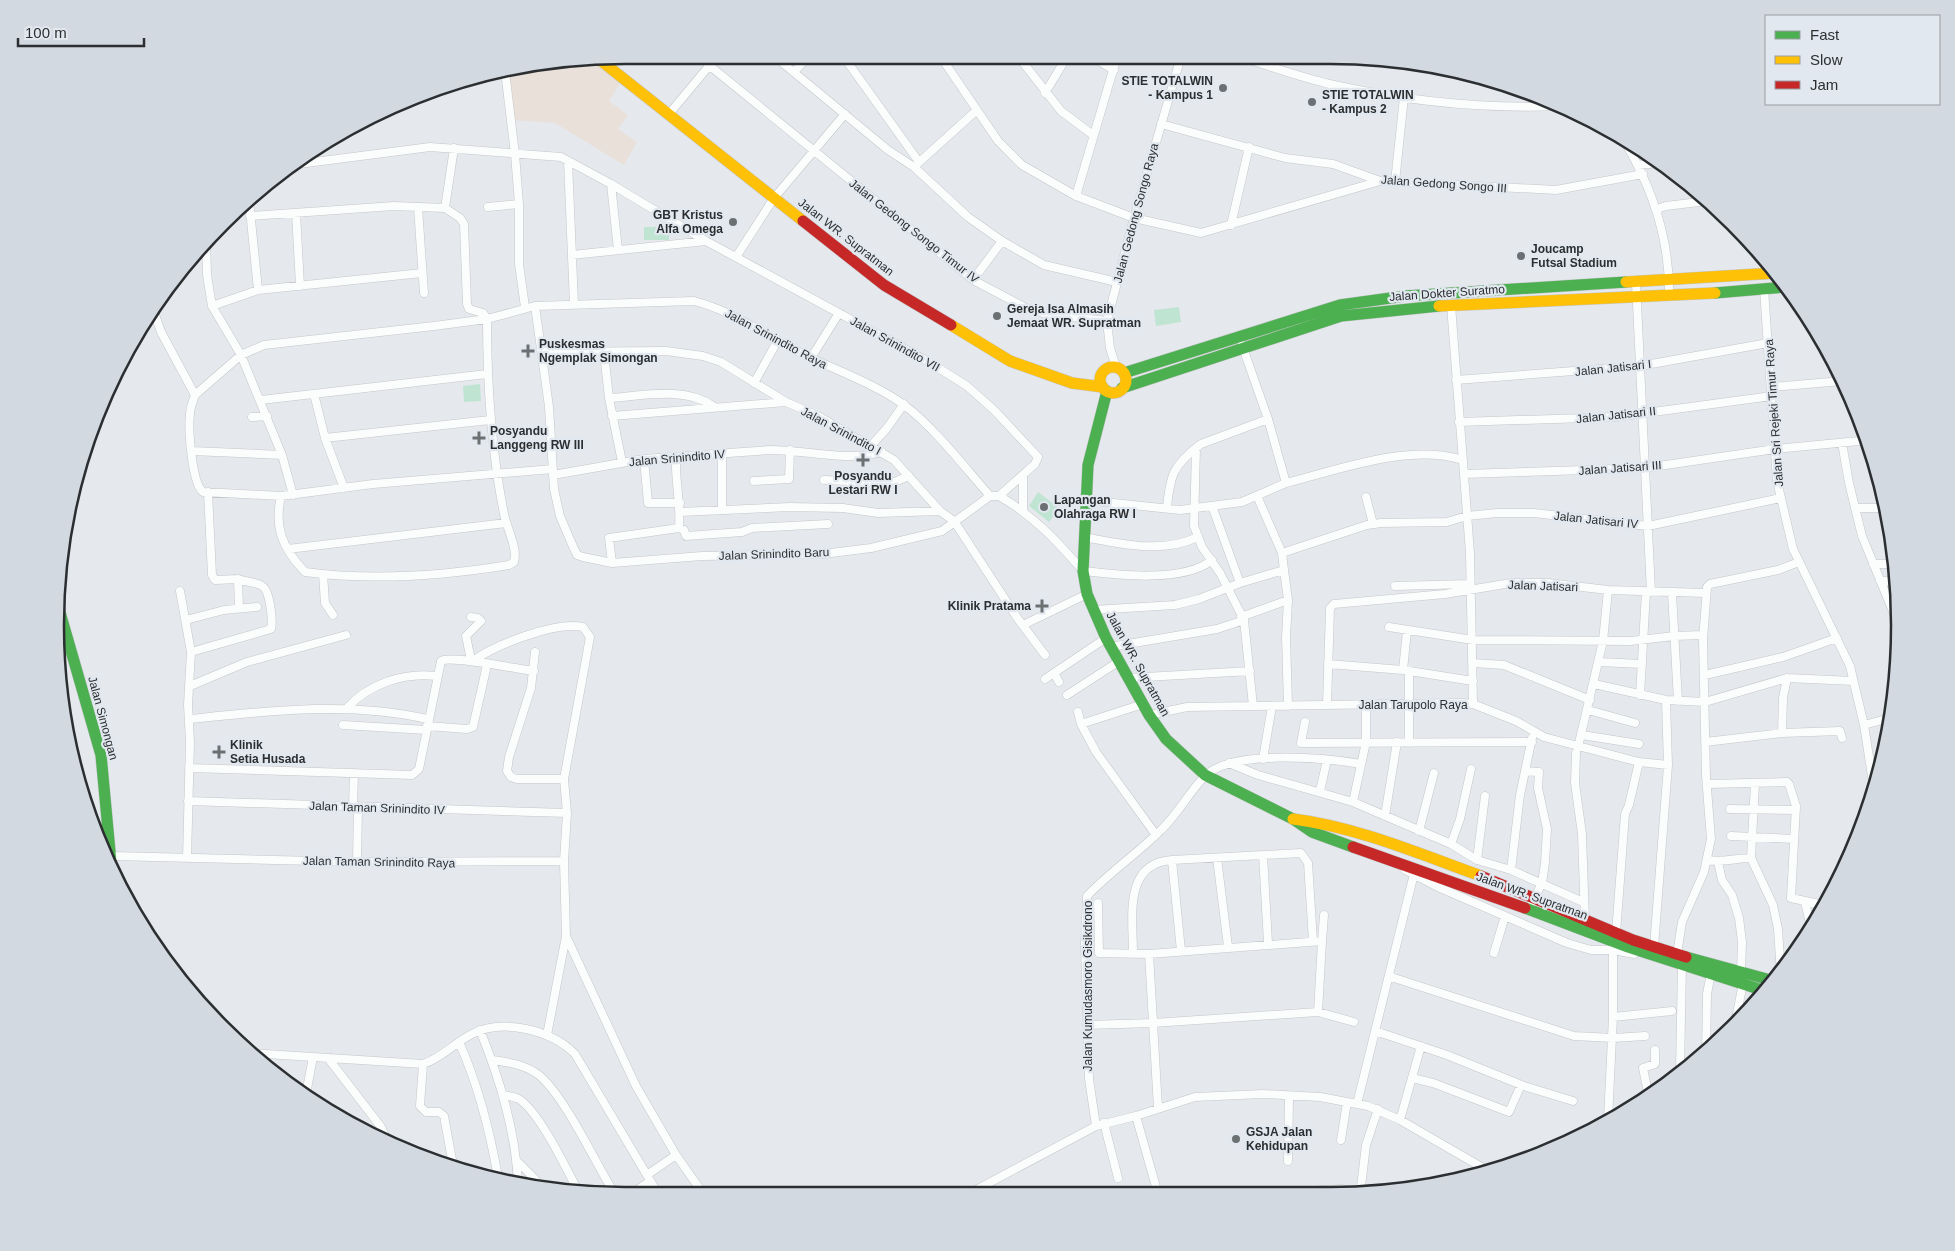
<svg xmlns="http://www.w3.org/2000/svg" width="1955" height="1251" viewBox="0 0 1955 1251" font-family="Helvetica,sans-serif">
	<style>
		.commercial { fill: #e9e0d9 }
		.green { fill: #c0e4d2 }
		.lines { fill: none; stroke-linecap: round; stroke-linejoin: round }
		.street-casing { stroke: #c4c6c9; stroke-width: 9 }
		.fast-casing { stroke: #c4c6c9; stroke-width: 12 }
		.slow-casing { stroke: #c4c6c9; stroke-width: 12 }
		.jam-casing { stroke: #c4c6c9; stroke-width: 12 }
		.street { stroke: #fbfcfc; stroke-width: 8 }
		.fast { stroke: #4caf50; stroke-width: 11 }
		.slow { stroke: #ffc107; stroke-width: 11 }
		.jam { stroke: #c62828; stroke-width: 11 }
		.poi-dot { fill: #6d7072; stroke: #e2e8ef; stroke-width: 2 }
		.labels { text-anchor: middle; stroke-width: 4.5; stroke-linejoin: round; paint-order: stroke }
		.poi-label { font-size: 12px; font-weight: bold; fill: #2c2f31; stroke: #e2e8ef; text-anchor: start }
		.street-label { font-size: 12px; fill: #2c2f31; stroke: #e2e8ef }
		.rim { fill: none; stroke: #2c2f31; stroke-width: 2.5 }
	</style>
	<rect width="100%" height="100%" fill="#e5e8ec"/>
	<!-- commercial -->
	<path class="commercial" d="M 551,60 L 590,60 L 621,82 L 609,101 L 628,115 L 618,129 L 637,142 L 624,165 L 555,123 L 512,120 L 506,70 Z"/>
	<!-- green -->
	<path class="green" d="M 644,227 L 669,227 L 669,240 L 644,240 Z
		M 1179,307 L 1181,322 L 1156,326 L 1154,310 Z
		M 480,384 L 481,401 L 464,402 L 463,386 Z
		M 1038,492 L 1059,508 L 1049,522 L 1029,506 Z"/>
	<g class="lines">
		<defs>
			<path id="street" d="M 779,60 L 888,150 L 914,167 L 968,217 L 1002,241 L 1044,265 L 1117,282
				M 846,60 L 919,162
				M 943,60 L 998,141 L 1022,165 L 1076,196 L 1134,218 L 1201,233 L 1380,181
				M 1021,60 L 1061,111 L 1093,135
				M 1097,60 L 1114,70
				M 1250,60 C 1278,69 1306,79 1334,85 C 1407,101 1485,109 1560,106
				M 710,66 L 973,280 L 1026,308 L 1046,314 L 1107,321
				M 505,71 L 515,154 L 519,204 L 519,264 L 525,307
				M 794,72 L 805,60
				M 1045,93 L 1065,60
				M 669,114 L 714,60
				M 1161,124 L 1285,158 L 1333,164 L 1380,181 L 1556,190 L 1643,174
				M 1626,144 C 1653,190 1670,242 1669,296
				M 454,148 L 445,208 L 460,218 L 464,224 L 467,304 L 469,309 L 483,313 L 487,319
				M 568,161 L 574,304
				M 291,165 L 430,147 L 561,157 L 611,184 L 706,241 L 929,362 L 967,386 L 994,410 L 1038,457 L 1035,464 L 999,496 L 990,496 L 942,531 L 871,548 L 823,554 L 702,556 L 612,563 L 583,557 L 577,555 L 571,542 L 560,516 L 554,489 L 549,407 L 535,306
				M 916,165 L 977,110
				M 1638,165 L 1659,163
				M 1395,182 L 1404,97
				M 611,184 L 618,250
				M 1076,196 L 1116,60
				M 249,200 L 258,290
				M 488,207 L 519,204
				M 418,208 L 424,293
				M 1657,209 L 1666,206 L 1707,201
				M 296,213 L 300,286
				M 250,216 L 394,206 L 445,208
				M 1231,225 L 1249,147
				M 206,241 L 207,275 L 212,306 L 241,355 L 282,455 L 293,495
				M 572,255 L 706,241
				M 736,257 L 774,198 L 845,114
				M 973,280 L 1002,241
				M 1636,283 L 1651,592
				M 1764,289 L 1777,481 L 1793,549 L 1850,666 L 1864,725 L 1874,789
				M 1451,305 L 1470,553 L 1473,704
				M 212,306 L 258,290 L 422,273
				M 153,309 L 161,332 L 195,395 C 193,401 190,408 190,414 C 188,429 192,484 203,492 L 281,496 L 373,484 L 553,469
				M 1242,345 L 1268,419 L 1286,483 C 1338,470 1409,443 1463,460
				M 542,352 L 666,351 L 703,356 L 721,362 L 786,402 L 818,416 L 894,460 L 940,511 L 954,521 L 1018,619 L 1045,655
				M 604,353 L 609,398 L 622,462
				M 811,358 L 839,313
				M 1116,367 L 1110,348 L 1107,321 L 1134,218 L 1180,60
				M 1456,380 L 1640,366 L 1768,343
				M 754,383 L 778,340
				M 1772,387 L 1842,381
				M 314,394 L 325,438 L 344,488
				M 195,395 L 241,355 L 264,345 L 434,326 L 487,319 L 535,306 L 694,301 C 733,311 763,334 799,352 C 832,369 874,383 904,405 C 933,426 966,469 990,496
				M 609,398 C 642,396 685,386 713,406
				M 261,400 L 487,374
				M 612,416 L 786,402
				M 252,417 L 267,416
				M 1459,422 L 1616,417 L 1772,396
				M 325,438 L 490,420
				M 1842,443 L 1849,483 L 1862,536 L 1897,621
				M 871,446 L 887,428 L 904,404
				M 1196,448 L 1194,526 L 1202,547 L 1220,573 L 1244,620 L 1253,706
				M 192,451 L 282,455
				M 722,455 L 722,509
				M 676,458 C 675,481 681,504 679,528
				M 644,459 L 648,503 L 680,503
				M 1464,474 L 1645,468 L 1775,449 L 1869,440
				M 553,475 L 644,459 L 770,450 C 808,450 845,462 882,452
				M 824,480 L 892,483 L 909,476
				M 754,481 L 789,479 L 790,450
				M 208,492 L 212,575 L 215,580 L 238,579 L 239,608
				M 281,496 C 274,527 282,548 305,572 C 373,581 442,576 509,565 L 514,562 C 518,548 507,529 504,514 C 491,449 487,385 487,319
				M 999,496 C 1034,516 1057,541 1083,571 C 1117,575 1184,583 1212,560
				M 1257,496 L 1282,553 L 1284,570 L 1288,600 L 1286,637 L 1288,706
				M 1366,497 L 1373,524
				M 1085,500 L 1180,510 L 1242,502 L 1286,483
				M 1212,506 L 1240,583
				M 1167,508 C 1170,475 1173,465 1201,444 L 1268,419
				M 1855,508 L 1885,508
				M 1023,509 L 1023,475
				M 680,512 L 789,507 L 843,508 L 878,513 L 940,511
				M 1084,537 C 1122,544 1161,554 1198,537
				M 288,549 L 506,523
				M 1282,553 L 1367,525 L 1381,523 L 1447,522 L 1467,516 L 1497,513 L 1534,513 L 1648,526 L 1781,498
				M 612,563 L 609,538 L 679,528 L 684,530 L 686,536 L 742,532 L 752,528 L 828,524
				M 1873,564 L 1896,564
				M 323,574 L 325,603 L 333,615
				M 1880,580 L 1896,583
				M 1395,586 L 1470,584
				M 180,591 L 191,652 L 188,705 L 190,742 L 187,858
				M 1672,593 L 1678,701
				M 1093,610 L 1175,605 L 1199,599 L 1240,583 L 1284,570
				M 471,617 L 478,618 L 481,621 L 466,636 L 471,660
				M 1241,617 L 1288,600
				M 186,620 L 224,610 L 257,607
				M 1023,625 L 1087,594
				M 1389,627 L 1473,640 L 1631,641 L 1674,636 L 1703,635
				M 1110,647 L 1217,629 L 1244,620
				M 191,652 L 271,629 C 273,621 270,590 262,586 C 256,582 245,582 238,579
				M 535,652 L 531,688 L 509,757 L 507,771 L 511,777 L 517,779 L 564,779
				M 474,660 C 496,645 555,621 583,627 L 590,637 L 564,779 L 567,813 L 564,861 L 566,936 L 547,1035
				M 1599,662 L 1642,664
				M 1473,663 L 1504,665 L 1590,700
				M 1328,664 L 1403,670 L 1473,681
				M 1403,670 L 1407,631
				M 1054,673 L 1059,682
				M 1705,675 L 1783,657 L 1837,638
				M 1128,678 L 1250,671
				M 1045,679 L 1106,638
				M 1594,684 L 1666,700 L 1705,702 L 1787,678 L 1853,681
				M 190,686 L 247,662 L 346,635
				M 1067,695 L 1118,662
				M 1640,695 L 1646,592
				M 1143,704 L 1081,724 L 1096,752 L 1156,835
				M 1327,705 L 1330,608 L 1334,604 L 1445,594 L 1511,583 L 1548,583 L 1608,590 L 1705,593
				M 346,709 C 368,684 404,672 436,676
				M 1588,710 L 1635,723
				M 1078,712 L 1081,724
				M 1149,715 L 1187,707 L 1463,703 L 1473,704 L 1516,721 L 1544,737 L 1639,762 L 1668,765
				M 190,719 C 268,711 350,701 427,719
				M 1305,722 L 1301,743 L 1532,742
				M 343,725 L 426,730
				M 1864,725 L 1890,718
				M 427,726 L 467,729 L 473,727 L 487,665
				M 1782,733 L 1783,698 L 1787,678
				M 1582,735 L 1639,744
				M 1705,742 L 1782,733 L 1840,731 L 1842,738
				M 1409,743 L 1409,672
				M 1578,747 L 1603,641 L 1608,590
				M 1576,753 L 1575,783 L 1582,834 L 1585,921
				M 1263,759 L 1272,706
				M 1229,763 L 1258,775 L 1353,802 L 1451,844 L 1477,860 L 1511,870 L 1583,902
				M 189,768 L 412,775 L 419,769 L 441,661 C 450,655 518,669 534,671
				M 1525,771 L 1539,772 L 1538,788 L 1547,829 L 1545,863 L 1542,883 L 1529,909
				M 1755,783 L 1751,858 L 1773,905 L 1778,929 L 1781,974
				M 1708,784 L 1787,782 L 1789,784 L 1796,806 L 1791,898 L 1824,905
				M 1320,791 L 1327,760
				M 188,801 L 567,813
				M 1353,802 L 1366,742 L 1366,706
				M 353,807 L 354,774
				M 1730,809 L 1796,810
				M 1385,816 L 1397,742
				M 1419,831 L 1434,773
				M 1731,836 L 1794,839
				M 1451,844 L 1460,819 L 1471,769
				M 1263,855 L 1268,943
				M 112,856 L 357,862 L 564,861
				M 1217,858 L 1228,947
				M 1172,860 L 1181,951
				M 1477,860 L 1485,796
				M 1707,860 C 1721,863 1736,858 1751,858
				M 357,862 L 358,807
				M 1718,862 L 1722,880 L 1732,895 L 1739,918 L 1742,942 L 1741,972
				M 1405,870 L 1438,887 L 1567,943 L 1591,950 L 1613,950 L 1634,954
				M 1511,870 L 1520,795 L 1532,738
				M 1805,902 L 1811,927
				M 1098,903 L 1099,953 L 1149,954 L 1322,941 L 1318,1012
				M 1616,933 L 1625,814 L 1629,805 L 1639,762
				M 566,936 L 636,1086 L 676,1155 L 702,1192
				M 1322,941 L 1324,915
				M 1654,947 L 1668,765 L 1666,700
				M 1133,953 C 1133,918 1123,863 1172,860 L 1301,853 L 1308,863 L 1313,941
				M 1494,953 L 1505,916
				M 1149,954 L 1158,1108
				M 1677,954 L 1682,922 L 1704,872 L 1711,839 L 1706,776 L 1703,640 L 1707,587 L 1710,584 L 1778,570 L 1799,562
				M 1391,977 L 1574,1036 L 1613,1038 L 1645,1036
				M 1613,1017 L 1672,1011
				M 1735,1024 L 1743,983
				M 1087,1025 L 1153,1023 L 1318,1012 L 1354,1022
				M 480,1030 C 500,1080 515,1129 518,1182
				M 1375,1031 L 1447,1055 L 1524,1086 L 1573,1101
				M 459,1042 C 478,1084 490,1132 498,1177
				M 250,1053 L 423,1064 C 442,1058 454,1043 472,1034 C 503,1018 551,1030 575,1054 L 657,1192
				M 1706,1054 L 1707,994 L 1711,973
				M 328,1058 L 381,1127 L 388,1142
				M 492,1060 C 508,1062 527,1065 540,1076 C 566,1099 594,1160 613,1191
				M 423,1064 L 420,1106 L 426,1112 L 439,1112 L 444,1116 L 453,1165
				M 1680,1071 L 1682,964
				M 1412,1078 L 1433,1083 L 1509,1112 L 1521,1085
				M 1648,1093 L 1643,1068 L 1655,1064 L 1655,1050
				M 306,1094 L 313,1057
				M 504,1095 C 509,1096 515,1097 519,1099 C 540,1113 566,1168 578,1191
				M 1357,1104 L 1414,874
				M 1136,1116 L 1158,1194
				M 1608,1119 L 1613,1017 L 1613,950
				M 1400,1120 L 1421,1046
				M 1104,1123 L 1118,1178
				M 1096,1126 L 1089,1079 L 1085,944 L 1087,896 C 1110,872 1138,853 1161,830 C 1178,814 1189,792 1205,776 C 1233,749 1325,758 1361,764
				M 1341,1140 L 1347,1102
				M 517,1161 L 534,1178 L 540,1188
				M 1288,1161 L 1289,1097
				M 647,1175 L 676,1155
				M 634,1192 L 650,1181
				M 970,1193 L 1096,1126 L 1136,1116 L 1195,1097 L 1263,1094 L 1320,1097 L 1368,1106 L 1400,1120 L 1490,1172
				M 1254,1194 L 1342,1189 L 1347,1195
				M 1360,1195 L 1366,1145 L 1378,1109"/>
			<path id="fast" d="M 1715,293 L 1785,287
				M 1124,373 L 1340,305 L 1405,296 L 1626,282
				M 1122,388 L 1341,316 L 1439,306
				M 1107,391 L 1088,465 L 1083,571 L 1087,594 L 1106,638 L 1149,715 L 1166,739 L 1205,775 L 1293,819 L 1312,832 L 1353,847
				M 57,602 L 101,755 L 112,873
				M 1525,908 L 1628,947 L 1765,991
				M 1686,957 L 1774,981"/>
			<path id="slow" d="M 600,60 L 803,221
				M 1626,282 L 1776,273
				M 1439,306 L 1715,293
				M 951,325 L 1010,361 L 1072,383 L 1103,387
				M1100 380a13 13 0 1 1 26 0a13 13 0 1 1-26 0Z
				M 1293,819 C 1357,827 1420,854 1481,876"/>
			<path id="jam" d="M 803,221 L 884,285 L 951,325
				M 1353,847 L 1525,908
				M 1481,876 L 1633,940 L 1686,957"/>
		</defs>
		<!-- street casing -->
		<use href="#street" class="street-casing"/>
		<!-- fast casing -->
		<use href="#fast" class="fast-casing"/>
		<!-- slow casing -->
		<use href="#slow" class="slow-casing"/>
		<!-- jam casing -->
		<use href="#jam" class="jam-casing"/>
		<!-- street -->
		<use href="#street" class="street"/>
		<!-- fast -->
		<use href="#fast" class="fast"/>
		<!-- slow -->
		<use href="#slow" class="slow"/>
		<!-- jam -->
		<use href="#jam" class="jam"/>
	</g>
	<!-- markers -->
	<g class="poi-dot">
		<circle cx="1223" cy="88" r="5"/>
		<circle cx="1312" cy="102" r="5"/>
		<circle cx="733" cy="222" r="5"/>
		<circle cx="1521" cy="256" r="5"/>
		<circle cx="997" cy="316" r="5"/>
		<path d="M525.5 343.5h5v5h5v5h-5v5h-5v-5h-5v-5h5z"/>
		<path d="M476.5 430.5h5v5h5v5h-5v5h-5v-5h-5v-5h5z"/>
		<path d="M860.5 452.5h5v5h5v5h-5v5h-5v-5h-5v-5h5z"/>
		<circle cx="1044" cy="507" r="5"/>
		<path d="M1039.5 598.5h5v5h5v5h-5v5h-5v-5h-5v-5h5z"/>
		<path d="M216.5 744.5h5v5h5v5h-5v5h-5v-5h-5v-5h5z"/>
		<circle cx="1236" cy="1139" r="5"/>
	</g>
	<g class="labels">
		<!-- poi labels -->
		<g class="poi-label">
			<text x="1213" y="85" text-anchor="end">STIE TOTALWIN<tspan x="1213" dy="14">- Kampus 1</tspan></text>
			<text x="1322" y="99">STIE TOTALWIN<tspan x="1322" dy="14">- Kampus 2</tspan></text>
			<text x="723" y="219" text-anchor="end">GBT Kristus<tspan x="723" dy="14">Alfa Omega</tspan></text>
			<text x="1531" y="253">Joucamp<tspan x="1531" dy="14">Futsal Stadium</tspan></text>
			<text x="1007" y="313">Gereja Isa Almasih<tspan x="1007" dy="14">Jemaat WR. Supratman</tspan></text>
			<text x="539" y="348">Puskesmas<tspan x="539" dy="14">Ngemplak Simongan</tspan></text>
			<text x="490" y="435">Posyandu<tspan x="490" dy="14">Langgeng RW III</tspan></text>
			<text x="863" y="480" text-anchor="middle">Posyandu<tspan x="863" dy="14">Lestari RW I</tspan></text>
			<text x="1054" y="504">Lapangan<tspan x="1054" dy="14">Olahraga RW I</tspan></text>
			<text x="1031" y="610" text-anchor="end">Klinik Pratama</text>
			<text x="230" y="749">Klinik<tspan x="230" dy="14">Setia Husada</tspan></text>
			<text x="1246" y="1136">GSJA Jalan<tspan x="1246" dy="14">Kehidupan</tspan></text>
		</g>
		<!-- street labels -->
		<g class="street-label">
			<text transform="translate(1444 184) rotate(4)" y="4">Jalan Gedong Songo III</text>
			<text transform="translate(1136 213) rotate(-75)" y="4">Jalan Gedong Songo Raya</text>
			<text transform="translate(914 231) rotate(38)" y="4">Jalan Gedong Songo Timur IV</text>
			<text transform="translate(846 237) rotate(38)" y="4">Jalan WR. Supratman</text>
			<text transform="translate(1447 293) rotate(-4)" y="4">Jalan Dokter Suratmo</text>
			<text transform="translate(776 339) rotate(28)" y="4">Jalan Srinindito Raya</text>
			<text transform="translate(895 344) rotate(29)" y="4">Jalan Srinindito VII</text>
			<text transform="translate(1613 368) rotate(-6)" y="4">Jalan Jatisari I</text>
			<text transform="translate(1774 413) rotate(-94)" y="4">Jalan Sri Rejeki Timur Raya</text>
			<text transform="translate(1616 415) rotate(-6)" y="4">Jalan Jatisari II</text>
			<text transform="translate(841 431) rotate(28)" y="4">Jalan Srinindito I</text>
			<text transform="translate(677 458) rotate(-5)" y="4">Jalan Srinindito IV</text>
			<text transform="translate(1620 468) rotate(-4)" y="4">Jalan Jatisari III</text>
			<text transform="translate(1596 520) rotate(6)" y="4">Jalan Jatisari IV</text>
			<text transform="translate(774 554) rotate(-2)" y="4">Jalan Srinindito Baru</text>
			<text transform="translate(1543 586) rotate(2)" y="4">Jalan Jatisari</text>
			<text transform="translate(1138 664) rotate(61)" y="4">Jalan WR. Supratman</text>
			<text x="1413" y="709">Jalan Tarupolo Raya</text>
			<text transform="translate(103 718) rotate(75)" y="4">Jalan Simongan</text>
			<text transform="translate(377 808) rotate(2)" y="4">Jalan Taman Srinindito IV</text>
			<text transform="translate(379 862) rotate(1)" y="4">Jalan Taman Srinindito Raya</text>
			<text transform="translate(1532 896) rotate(20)" y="4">Jalan WR. Supratman</text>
			<text transform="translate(1088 986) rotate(-90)" y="4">Jalan Kumudasmoro Gisikdrono</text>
		</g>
	</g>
	<!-- crop -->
	<path d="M0 0H1955V1251H0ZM625 64H1330A561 561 0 0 1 1891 625V626A561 561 0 0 1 1330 1187H625A561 561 0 0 1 64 626V625A561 561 0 0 1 625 64Z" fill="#d3d9e0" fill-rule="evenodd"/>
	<path class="rim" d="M625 64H1330A561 561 0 0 1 1891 625V626A561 561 0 0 1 1330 1187H625A561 561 0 0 1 64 626V625A561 561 0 0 1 625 64Z"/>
	<!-- legend -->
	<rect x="1765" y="15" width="175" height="90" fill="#e2e8ef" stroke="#999ea3"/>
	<rect x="1775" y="31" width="25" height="8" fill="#4caf50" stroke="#999ea3"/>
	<text x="1810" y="40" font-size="15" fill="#2c2f31">Fast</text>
	<rect x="1775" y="56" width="25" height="8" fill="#ffc107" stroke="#999ea3"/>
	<text x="1810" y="65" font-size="15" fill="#2c2f31">Slow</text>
	<rect x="1775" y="81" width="25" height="8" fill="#c62828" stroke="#999ea3"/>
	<text x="1810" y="90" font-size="15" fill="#2c2f31">Jam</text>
	<!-- scale -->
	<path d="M18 38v8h126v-8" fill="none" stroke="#2c2f31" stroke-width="2.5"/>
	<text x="25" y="38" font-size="15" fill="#2c2f31" stroke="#e2e8ef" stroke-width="4" paint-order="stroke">100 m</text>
</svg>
